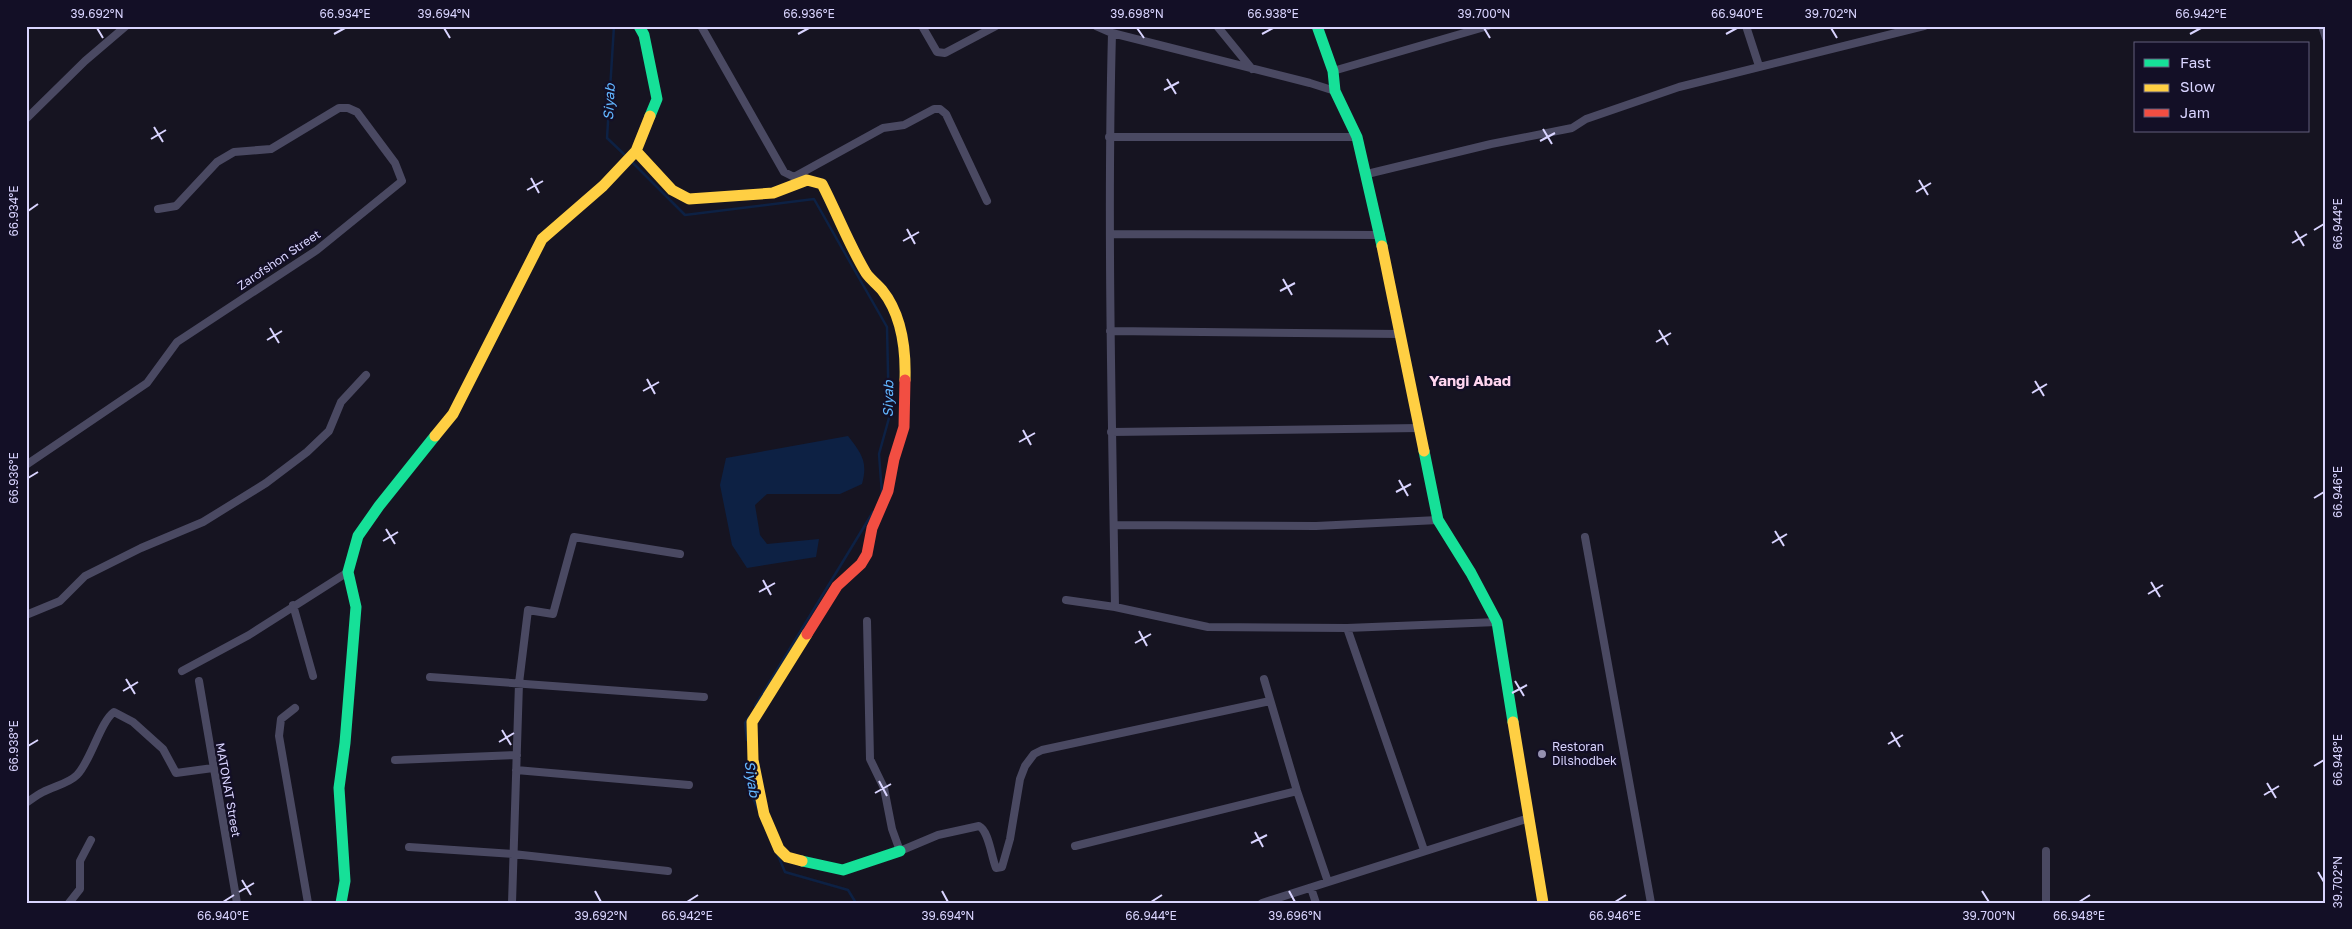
<svg xmlns="http://www.w3.org/2000/svg" width="2352" height="929" viewBox="0 0 2352 929" font-family="'Golos Text',sans-serif">
	<style>
		.water { fill: #0d2144 }
		.lines { fill: none; stroke-linecap: round; stroke-linejoin: round }
		.stream { stroke: #0d2144; stroke-width: 2.5 }
		.street { stroke: #4a4962; stroke-width: 8 }
		.fast { stroke: #16e098; stroke-width: 11 }
		.slow { stroke: #ffcf43; stroke-width: 11 }
		.jam { stroke: #f24e42; stroke-width: 11 }
		.ticks { fill: none; stroke: #d9d4ff; stroke-width: 2 }
		.poi-dot { fill: #9591b1; stroke: #130f26; stroke-width: 2 }
		.labels { text-anchor: middle; stroke-width: 4.5; stroke-linejoin: round; paint-order: stroke }
		.street-label { font-size: 12px; fill: #d9d4ff; stroke: #130f26 }
		.poi-label { font-size: 12px; fill: #d9d4ff; stroke: #130f26; text-anchor: start }
		.water-label { font-size: 14px; font-style: italic; fill: #62b6ff; stroke: #130f26 }
		.quarter-label { font-size: 15px; font-weight: bold; fill: #ffd6f0; stroke: #130f26 }
		.neatline { fill: none; stroke: #d9d4ff; stroke-width: 2 }
		.ticks-label { font-size: 12px; text-anchor: middle; fill: #d9d4ff }
	</style>
	<rect width="100%" height="100%" fill="#161421"/>
	<!-- water -->
	<path class="water" d="M 848,436 C 862,454 868,462 862,484 L 840,494 L 767,494 L 755,505 L 760,535 L 767,544 L 819,539 L 816,557 L 747,568 L 732,545 L 720,485 L 726,458 Z"/>
	<g class="lines">
		<!-- stream -->
		<path class="stream" d="M 614,26 L 607,138 L 627,157
			M 631,161 L 685,215 L 814,199 L 887,327 L 889,418 L 879,454 L 882,494
			M 755,706 L 873,512
			M 747,740 L 745,723 L 749,717
			M 750,773 L 753,798 L 758,809
			M 777,853 L 785,872 L 848,890 L 856,903"/>
		<!-- street -->
		<path class="street" d="M 701,26 L 784,172 L 794,177 L 883,128 L 904,125 L 934,109 L 940,109 L 946,114 L 987,201
			M 922,26 L 937,52 L 945,53 L 996,26
			M 1096,26 L 1112,33 L 1310,83 L 1335,91
			M 1217,26 L 1252,69
			M 1746,26 L 1759,66
			M 2322,26 L 2326,38
			M 1112,33 C 1107,225 1112,416 1115,607
			M 1333,71 L 1488,26
			M 26,119 L 85,61 L 126,26
			M 1109,137 L 1357,137
			M 1367,174 L 1491,144 L 1572,128 L 1586,119 L 1679,87 L 1924,26
			M 1110,234 L 1381,235
			M 1110,331 L 1401,334
			M 1111,432 L 1420,428
			M 26,465 L 147,383 L 177,342 L 317,250 L 402,181 L 395,163 L 357,112 L 348,108 L 339,108 L 271,149 L 234,152 L 217,162 L 176,206 L 158,209
			M 1114,525 L 1316,526 L 1438,520
			M 1585,537 L 1651,903
			M 1066,600 L 1115,607 L 1208,627 L 1347,628 L 1497,622
			M 293,605 L 313,676
			M 26,615 L 60,601 L 85,576 L 141,548 L 203,522 L 266,483 L 307,452 L 329,431 L 341,402 L 366,375
			M 867,621 L 870,759 L 884,788 L 892,829 L 900,851 L 938,835 L 979,826 C 989,831 991,856 996,868 L 1002,867 L 1010,839 L 1020,779 L 1025,766 L 1034,754 L 1042,750 L 1270,701
			M 1347,628 L 1424,850
			M 182,671 L 249,635 L 348,572
			M 430,677 L 704,697
			M 1264,679 L 1297,791 L 1328,882
			M 199,681 L 237,903
			M 295,708 L 281,719 L 279,736 L 308,903
			M 395,760 L 517,755
			M 516,770 L 689,785
			M 26,803 C 32,799 37,795 43,792 C 54,786 68,784 77,775 C 91,761 100,722 114,712 L 133,722 L 163,749 L 176,773 L 213,768
			M 1075,846 L 1297,791
			M 409,847 L 513,854 L 668,871
			M 1311,888 L 1316,903
			M 69,903 L 80,889 L 80,861 L 91,840
			M 512,903 L 519,683 L 528,610 L 553,614 L 574,537 L 680,554
			M 1262,903 L 1529,818
			M 2046,903 L 2046,851"/>
		<!-- fast -->
		<path class="fast" d="M 639,26 L 644,35 L 657,99 L 650,116
			M 1317,26 L 1333,71 L 1335,91 L 1357,137 L 1382,246
			M 1424,451 L 1438,520 L 1471,573 L 1497,622 L 1513,722
			M 802,861 L 843,870 L 900,851
			M 341,903 L 345,881 L 339,788 L 345,743 L 356,607 L 348,572 L 358,536 L 379,506 L 435,436"/>
		<!-- slow -->
		<path class="slow" d="M 636,151 L 672,190 L 689,199 L 773,193 L 807,180 L 822,184 C 837,213 849,245 866,273 C 870,279 877,284 882,290 C 902,315 906,349 905,380
			M 1382,246 L 1424,451
			M 435,436 L 453,414 L 542,239 L 603,186 L 636,151 L 650,116
			M 1513,722 L 1543,903
			M 802,861 L 787,857 L 779,849 L 764,814 L 753,760 L 752,722 L 807,634"/>
		<!-- jam -->
		<path class="jam" d="M 807,634 L 837,586 L 861,564 L 867,554 L 872,528 L 888,491 L 894,459 L 904,427 L 905,380"/>
	</g>
	<!-- ticks -->
	<path class="ticks" d="M 97,28 L 103,38M 444,28 L 450,38M 1137,28 L 1144,38M 1484,28 L 1490,38M 1831,28 L 1837,38M 334,34 L 345,28M 798,34 L 809,28M 1262,34 L 1273,28M 1726,34 L 1737,28M 2190,34 L 2201,28M 1167,79 L 1176,94M 1164,90 L 1179,82M 154,127 L 163,142M 1543,129 L 1552,144M 151,139 L 166,130M 1540,141 L 1555,133M 531,178 L 539,193M 1919,180 L 1928,195M 527,190 L 543,181M 1916,192 L 1931,183M 28,211 L 38,204M 907,229 L 915,244M 2314,230 L 2324,224M 2295,231 L 2304,246M 903,241 L 919,232M 2292,243 L 2307,234M 1283,279 L 1292,295M 1280,291 L 1295,283M 270,328 L 279,343M 1659,330 L 1668,345M 267,340 L 282,331M 1656,342 L 1671,333M 647,379 L 655,394M 2035,381 L 2044,396M 643,391 L 659,382M 2032,393 L 2047,384M 1023,430 L 1031,445M 1019,442 L 1035,433M 28,478 L 38,472M 1399,480 L 1408,496M 1396,492 L 1411,484M 2314,498 L 2324,492M 386,529 L 395,544M 1775,531 L 1784,546M 383,541 L 398,532M 1772,543 L 1787,534M 763,580 L 771,595M 2151,582 L 2160,597M 759,592 L 775,583M 2148,594 L 2163,585M 1139,631 L 1147,646M 1135,643 L 1151,634M 126,679 L 135,694M 1515,681 L 1524,696M 123,691 L 138,682M 1512,693 L 1527,685M 502,730 L 511,745M 1891,732 L 1900,747M 499,742 L 514,733M 1888,744 L 1903,735M 28,746 L 38,740M 2314,766 L 2324,760M 879,781 L 887,796M 2267,783 L 2276,798M 875,793 L 891,784M 2264,795 L 2279,786M 1255,832 L 1263,847M 1251,843 L 1267,835M 2318,872 L 2324,882M 242,880 L 251,895M 595,891 L 601,902M 942,891 L 948,902M 1289,891 L 1295,902M 1982,891 L 1989,902M 239,892 L 254,883M 223,902 L 234,895M 687,902 L 698,895M 1151,902 L 1162,895M 1615,902 L 1626,895M 2079,902 L 2090,895"/>
	<!-- markers -->
	<circle class="poi-dot" cx="1542" cy="754" r="5"/>
	<g class="labels">
		<!-- street labels -->
		<g class="street-label">
			<text transform="translate(279 260) rotate(-34)" y="4">Zarofshon Street</text>
			<text transform="translate(228 790) rotate(80)" y="4">MATONAT Street</text>
		</g>
		<!-- poi labels -->
		<g class="poi-label">
			<text x="1552" y="751">Restoran<tspan x="1552" dy="14">Dilshodbek</tspan></text>
		</g>
		<!-- water labels -->
		<g class="water-label">
			<text transform="translate(609 102) rotate(-87)" y="5">Siyab</text>
			<text transform="translate(888 399) rotate(-89)" y="5">Siyab</text>
			<text transform="translate(752 779) rotate(82)" y="5">Siyab</text>
		</g>
		<!-- quarter labels -->
		<g class="quarter-label">
			<text x="1470" y="386">Yangi Abad</text>
		</g>
	</g>
	<!-- border -->
	<rect width="2352" height="929" fill="none" stroke="#130f26" stroke-width="55"/>
	<!-- legend -->
	<rect x="2134" y="42" width="175" height="90" fill="#130f26" stroke="#625e7d"/>
	<rect x="2144" y="59" width="25" height="8" fill="#16e098" stroke="#625e7d"/>
	<text x="2180" y="68" font-size="15" fill="#d9d4ff">Fast</text>
	<rect x="2144" y="84" width="25" height="8" fill="#ffcf43" stroke="#625e7d"/>
	<text x="2180" y="92" font-size="15" fill="#d9d4ff">Slow</text>
	<rect x="2144" y="109" width="25" height="8" fill="#f24e42" stroke="#625e7d"/>
	<text x="2180" y="118" font-size="15" fill="#d9d4ff">Jam</text>
	<rect x="28" y="28" width="2296" height="874" class="neatline"/>
	<g class="ticks-label">
		<text x="97" y="18">39.692°N</text>
		<text x="345" y="18">66.934°E</text>
		<text x="444" y="18">39.694°N</text>
		<text x="809" y="18">66.936°E</text>
		<text x="1137" y="18">39.698°N</text>
		<text x="1273" y="18">66.938°E</text>
		<text x="1484" y="18">39.700°N</text>
		<text x="1737" y="18">66.940°E</text>
		<text x="1831" y="18">39.702°N</text>
		<text x="2201" y="18">66.942°E</text>
		<text transform="translate(14 211) rotate(-90)" y="4">66.934°E</text>
		<text transform="translate(2338 224) rotate(-90)" y="4">66.944°E</text>
		<text transform="translate(14 478) rotate(-90)" y="4">66.936°E</text>
		<text transform="translate(2338 492) rotate(-90)" y="4">66.946°E</text>
		<text transform="translate(14 746) rotate(-90)" y="4">66.938°E</text>
		<text transform="translate(2338 760) rotate(-90)" y="4">66.948°E</text>
		<text transform="translate(2338 882) rotate(-90)" y="4">39.702°N</text>
		<text x="223" y="920">66.940°E</text>
		<text x="601" y="920">39.692°N</text>
		<text x="687" y="920">66.942°E</text>
		<text x="948" y="920">39.694°N</text>
		<text x="1151" y="920">66.944°E</text>
		<text x="1295" y="920">39.696°N</text>
		<text x="1615" y="920">66.946°E</text>
		<text x="1989" y="920">39.700°N</text>
		<text x="2079" y="920">66.948°E</text>
	</g>
</svg>
